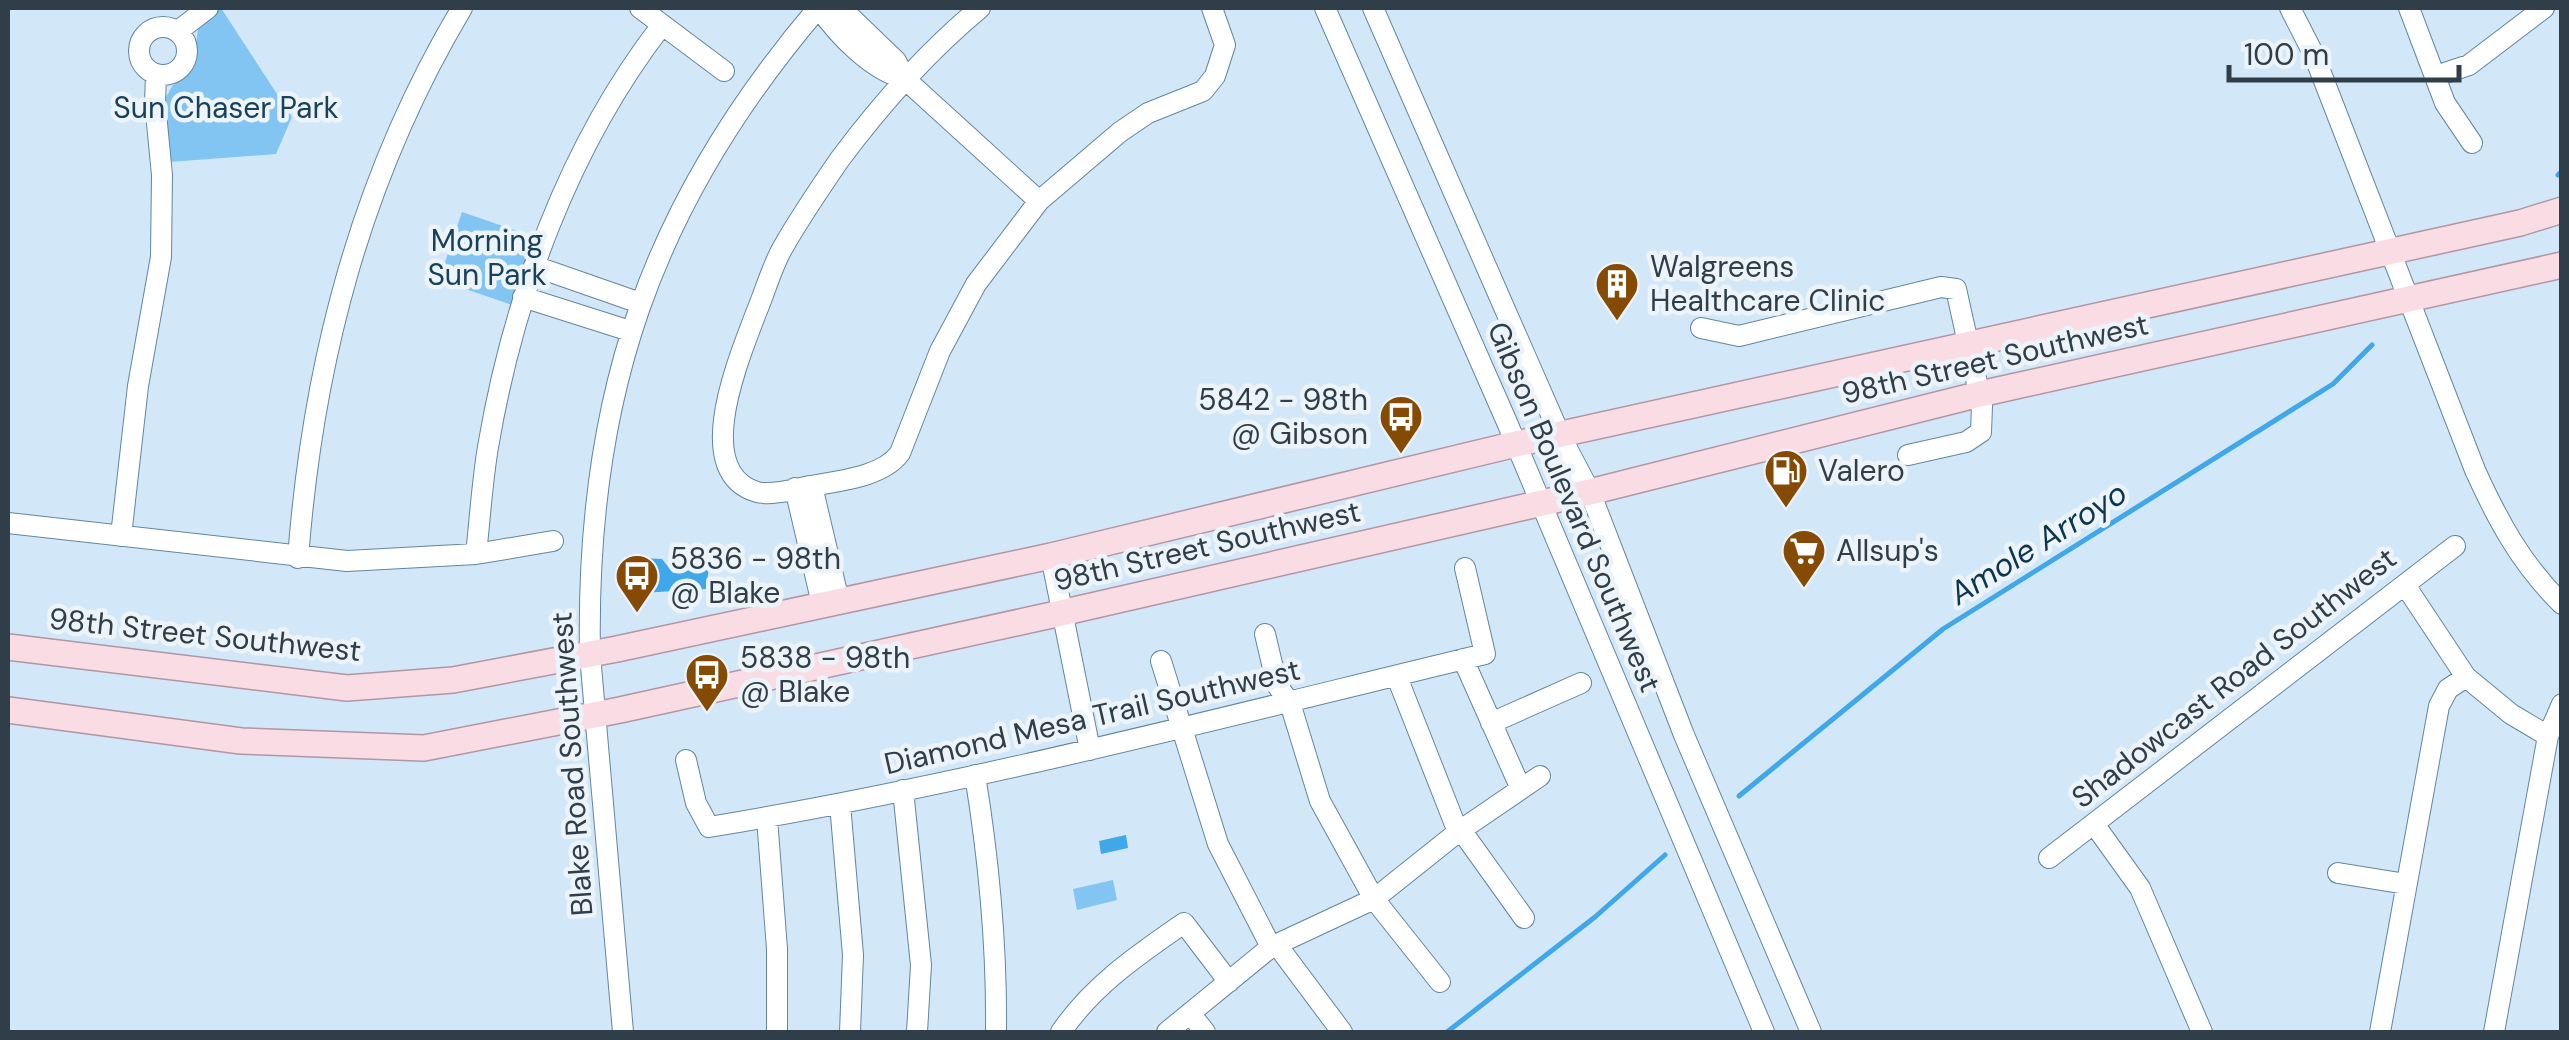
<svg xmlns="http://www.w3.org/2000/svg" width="2569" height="1040" viewBox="0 0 2569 1040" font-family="'DM Sans',sans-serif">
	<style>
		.green { fill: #82c4f2 }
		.water { fill: #40a7e8 }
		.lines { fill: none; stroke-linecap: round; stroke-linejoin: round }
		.stream { stroke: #40a7e8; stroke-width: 5 }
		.minor-casing { stroke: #63869f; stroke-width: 22 }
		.major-casing { stroke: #b196a3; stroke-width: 28 }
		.minor { stroke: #fff; stroke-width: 20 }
		.major { stroke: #fadce5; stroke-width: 25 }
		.labels { text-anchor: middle; stroke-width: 9; stroke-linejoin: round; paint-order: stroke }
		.park-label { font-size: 30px; fill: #18425c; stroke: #ecf3f9 }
		.poi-label { font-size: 30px; fill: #2f3e49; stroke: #ecf3f9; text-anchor: start }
		.street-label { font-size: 30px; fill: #2f3e49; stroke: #ecf3f9 }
		.water-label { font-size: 32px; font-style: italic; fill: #0a3650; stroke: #ecf3f9 }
	</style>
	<rect width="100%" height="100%" fill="#d2e8f9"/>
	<!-- green -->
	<path class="green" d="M 218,8 L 221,8 L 292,117 L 276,154 L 169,162 L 162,104 L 173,85 L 186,76 L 193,65 L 199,22 Z
		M 462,212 L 535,237 L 512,305 L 439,280 Z
		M 1113,880 L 1117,900 L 1077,910 L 1073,889 Z"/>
	<!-- water -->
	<path class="water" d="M 638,558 L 662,559 L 673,573 L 709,567 L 706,589 L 642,593 Z
		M 1126,835 L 1128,848 L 1101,854 L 1099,841 Z"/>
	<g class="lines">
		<!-- stream -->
		<path class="stream" d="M 2558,175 L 2562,171
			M 1739,796 L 1943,629 L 2333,384 L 2372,345
			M 1447,1032 L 1595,917 L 1665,855"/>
		<defs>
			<path id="minor" d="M 640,8 L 724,71
				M 819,8 C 839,36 871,70 905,79
				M 822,8 L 844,11 L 896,61 L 905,79 L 1039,201
				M 980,8 C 927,52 881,104 840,159 C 820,188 799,219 782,249 C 771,269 765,292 756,313 C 741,354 689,472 757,492 C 771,496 795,489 810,486 C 838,481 883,477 900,453 L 940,351 L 976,284 L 1039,201 L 1120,132 L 1148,113 L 1203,91 L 1215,76 L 1225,45 L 1212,8
				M 1325,8 L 1506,420 L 1764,1032
				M 1373,8 L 1560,435 L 1590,492 L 1684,735 L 1811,1032
				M 2290,8 L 2314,55 L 2475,470 C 2498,521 2522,565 2562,604
				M 2409,8 L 2445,103 L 2472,143
				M139 51a24 24 0 1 1 48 0a24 24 0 1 1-48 0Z
				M 178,31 L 208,8
				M 2436,76 L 2469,65 L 2544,8
				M 534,266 L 640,303
				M 523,297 L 630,331
				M 1701,328 L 1739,336 L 1941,287 L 1956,289 L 1982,406 L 1981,432 L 1966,442 L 1908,455
				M 812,486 L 839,601
				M 795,488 L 822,604
				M 8,523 L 347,561 L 476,554 L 553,541
				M 121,536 L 138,386 L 161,257 L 162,175 L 155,103 L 156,74
				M 476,554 C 480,519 482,483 488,447 C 513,299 569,145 662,25
				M 1051,556 L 1090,750
				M 298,558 C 313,362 361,177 462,8
				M 2405,585 L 2466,677 L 2511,714 L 2548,736
				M 1265,634 L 1277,685 L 1290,703 L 1320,801 L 1374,899 L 1440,982
				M 1463,659 L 1521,789
				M 1161,661 L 1218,844 L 1271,947
				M 1397,677 L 1458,832
				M 1491,723 L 1581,683
				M 686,760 L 696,803 L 709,827 C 971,784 1227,716 1485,654 L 1465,568
				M 975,775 C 989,861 997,945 996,1032
				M 903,790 L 921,965 L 917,1032
				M 840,804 L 853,955 L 850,1032
				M 767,818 L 777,949 L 777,1032
				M 2094,824 L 2140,888 L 2202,1032
				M 1461,830 L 1524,918
				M 2049,858 L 2455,546
				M 2338,873 L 2406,884
				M 1277,945 L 1342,1032
				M 1190,1013 L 1205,1032
				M 623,1032 L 590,655 C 585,397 651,204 818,8
				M 1061,1032 C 1093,985 1138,955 1184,923 L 1229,982
				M 1167,1032 L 1271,947 L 1374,899 L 1458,832 L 1540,776
				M 2380,1032 L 2439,706 L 2448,689 L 2466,677
				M 2494,1032 L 2548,736 L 2562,704"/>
			<path id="major" d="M 8,647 L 347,688 L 453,680 L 617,649 L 1051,556 L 1516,444 L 2520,223 L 2562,210
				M 8,710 L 241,741 L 424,748 L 620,710 L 1061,613 L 1590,492 L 1980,394 L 2562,265"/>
		</defs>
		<!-- minor casing -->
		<use href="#minor" class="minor-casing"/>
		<!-- major casing -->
		<use href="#major" class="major-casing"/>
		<!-- minor -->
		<use href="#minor" class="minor"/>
		<!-- major -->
		<use href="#major" class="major"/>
	</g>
	<!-- icons -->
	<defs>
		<symbol id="building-pin" viewBox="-11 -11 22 30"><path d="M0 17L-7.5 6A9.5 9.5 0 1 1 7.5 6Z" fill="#854a04" stroke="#ecf3f9"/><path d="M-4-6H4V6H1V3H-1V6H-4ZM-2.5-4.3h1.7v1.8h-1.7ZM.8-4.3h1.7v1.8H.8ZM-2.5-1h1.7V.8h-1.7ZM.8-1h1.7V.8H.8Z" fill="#fff"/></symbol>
		<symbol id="bus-pin" viewBox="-11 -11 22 30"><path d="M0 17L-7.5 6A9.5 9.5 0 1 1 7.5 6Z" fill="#854a04" stroke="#ecf3f9"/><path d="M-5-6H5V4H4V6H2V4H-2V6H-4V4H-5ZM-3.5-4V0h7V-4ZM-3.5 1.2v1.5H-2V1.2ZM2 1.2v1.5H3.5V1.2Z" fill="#fff"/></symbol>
		<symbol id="fuel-pin" viewBox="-11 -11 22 30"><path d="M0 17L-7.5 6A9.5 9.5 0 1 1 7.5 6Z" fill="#854a04" stroke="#ecf3f9"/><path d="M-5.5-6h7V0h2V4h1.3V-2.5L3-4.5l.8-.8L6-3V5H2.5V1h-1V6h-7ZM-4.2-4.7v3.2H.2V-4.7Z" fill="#fff"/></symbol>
		<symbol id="supermarket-pin" viewBox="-11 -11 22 30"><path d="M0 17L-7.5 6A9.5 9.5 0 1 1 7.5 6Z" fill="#854a04" stroke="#ecf3f9"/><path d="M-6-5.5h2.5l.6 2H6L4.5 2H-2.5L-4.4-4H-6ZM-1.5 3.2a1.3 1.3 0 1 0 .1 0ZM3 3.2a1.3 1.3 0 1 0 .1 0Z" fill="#fff"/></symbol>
	</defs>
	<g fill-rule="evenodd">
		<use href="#building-pin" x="1592" y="259" width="50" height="68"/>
		<use href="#bus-pin" x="1376" y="392" width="50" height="68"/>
		<use href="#fuel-pin" x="1761" y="446" width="50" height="68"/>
		<use href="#supermarket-pin" x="1779" y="526" width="50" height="68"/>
		<use href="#bus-pin" x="612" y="551" width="50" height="68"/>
		<use href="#bus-pin" x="682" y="650" width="50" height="68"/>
	</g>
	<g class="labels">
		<!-- park labels -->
		<g class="park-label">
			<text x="226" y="118">Sun Chaser Park</text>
			<text x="487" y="251">Morning<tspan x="487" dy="34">Sun Park</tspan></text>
		</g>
		<!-- poi labels -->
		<g class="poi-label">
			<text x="1650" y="277">Walgreens<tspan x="1650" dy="34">Healthcare Clinic</tspan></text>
			<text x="1368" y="410" text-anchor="end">5842 - 98th<tspan x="1368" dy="34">@ Gibson</tspan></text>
			<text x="1818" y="481">Valero</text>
			<text x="1836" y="561">Allsup's</text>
			<text x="670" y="569">5836 - 98th<tspan x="670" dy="34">@ Blake</tspan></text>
			<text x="740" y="668">5838 - 98th<tspan x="740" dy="34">@ Blake</tspan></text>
		</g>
		<!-- street labels -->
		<g class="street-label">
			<text transform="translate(1995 359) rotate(-13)" y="10">98th Street Southwest</text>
			<text transform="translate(1574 507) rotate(67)" y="10">Gibson Boulevard Southwest</text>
			<text transform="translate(1207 546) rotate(-13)" y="10">98th Street Southwest</text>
			<text transform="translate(205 635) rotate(6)" y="10">98th Street Southwest</text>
			<text transform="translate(2234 678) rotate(-38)" y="10">Shadowcast Road Southwest</text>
			<text transform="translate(1092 717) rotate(-13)" y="10">Diamond Mesa Trail Southwest</text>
			<text transform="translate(572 764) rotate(-94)" y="10">Blake Road Southwest</text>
		</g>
		<!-- water labels -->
		<g class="water-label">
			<text transform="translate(2038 543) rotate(-32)" y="11">Amole Arroyo</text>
		</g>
	</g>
	<!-- border -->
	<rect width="2569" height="1040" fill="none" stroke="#2f3e49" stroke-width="20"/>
	<!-- scale -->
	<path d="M2229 65v15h230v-15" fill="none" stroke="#2f3e49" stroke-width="5"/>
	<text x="2244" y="65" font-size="30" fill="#2f3e49" stroke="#ecf3f9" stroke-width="8" paint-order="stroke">100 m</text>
</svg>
